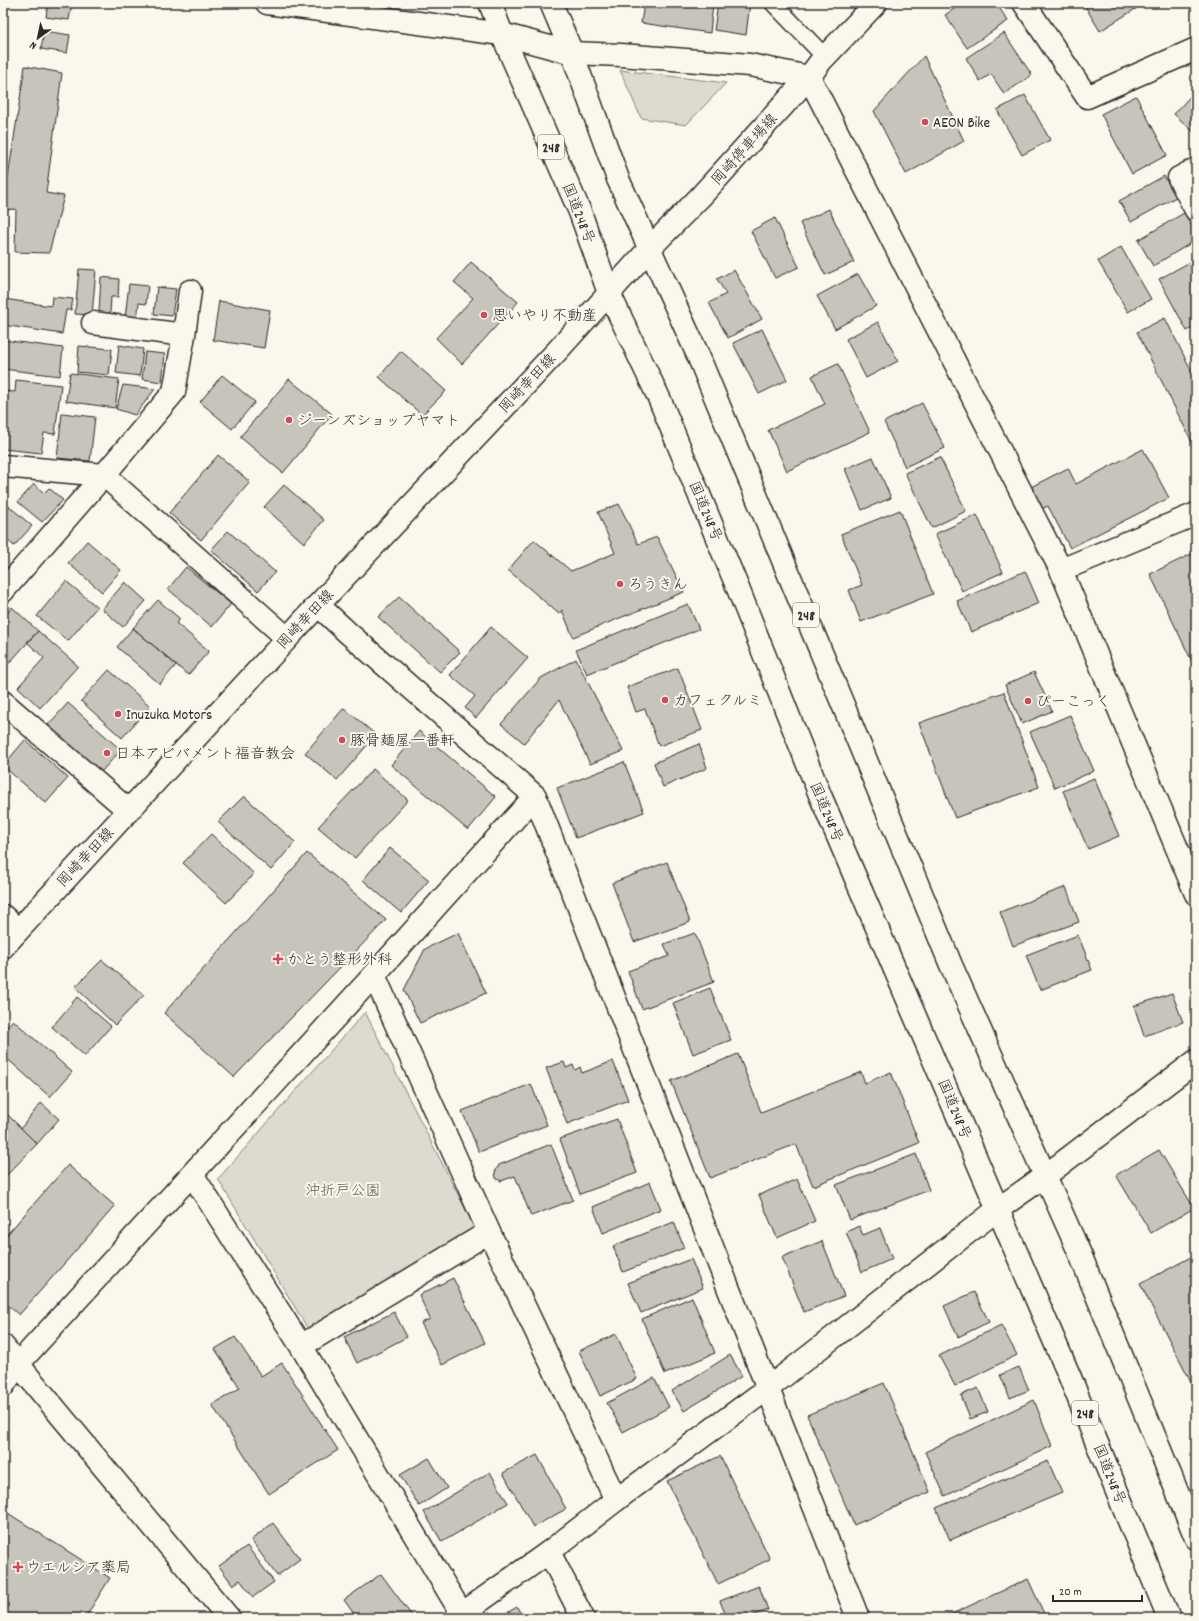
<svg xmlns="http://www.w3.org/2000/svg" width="1199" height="1621" viewBox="0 0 1199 1621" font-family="Dekko,'Klee One',sans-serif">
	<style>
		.green { fill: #dddad0; stroke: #84827e }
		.building { fill: #c7c4bc; stroke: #2b2b2b }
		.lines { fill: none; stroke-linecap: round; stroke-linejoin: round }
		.lane-casing { stroke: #2b2b2b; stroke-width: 19 }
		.street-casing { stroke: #2b2b2b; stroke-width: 25 }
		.secondary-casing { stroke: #2b2b2b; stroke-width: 25 }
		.highway-casing { stroke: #2b2b2b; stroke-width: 25 }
		.lane { stroke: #fbf7ec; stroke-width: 16 }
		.street { stroke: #fbf7ec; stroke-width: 22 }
		.secondary { stroke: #fbf7ec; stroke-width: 22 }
		.highway { stroke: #fbf7ec; stroke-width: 22 }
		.poi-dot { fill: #d1495b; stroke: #fbf7ec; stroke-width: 1.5 }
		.labels { text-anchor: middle; stroke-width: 4; stroke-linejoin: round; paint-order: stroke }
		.shield { fill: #fbf7ec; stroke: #696865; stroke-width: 1 }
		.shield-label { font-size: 14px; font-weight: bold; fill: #2b2b2b }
		.poi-label { font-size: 15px; fill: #2b2b2b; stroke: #fbf7ec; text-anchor: start }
		.street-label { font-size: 15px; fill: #2b2b2b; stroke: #fbf7ec }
		.park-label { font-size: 15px; fill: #585754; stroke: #fbf7ec }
	</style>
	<rect width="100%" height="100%" fill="#fbf7ec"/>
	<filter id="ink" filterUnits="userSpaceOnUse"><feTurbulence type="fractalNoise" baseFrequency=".025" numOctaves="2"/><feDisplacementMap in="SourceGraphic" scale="8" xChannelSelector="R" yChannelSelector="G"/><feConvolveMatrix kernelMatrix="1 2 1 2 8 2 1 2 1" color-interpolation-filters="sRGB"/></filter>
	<g filter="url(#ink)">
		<!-- green -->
		<path class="green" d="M 620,70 L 726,83 L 686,125 L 641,118 Z
			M 365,1012 L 475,1228 L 308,1329 L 218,1179 Z"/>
		<!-- building -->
		<path class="building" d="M 48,3 L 72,3 L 69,20 L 46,17 Z
			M 644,3 L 713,3 L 710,33 L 641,23 Z
			M 718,3 L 750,3 L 746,35 L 714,30 Z
			M 963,3 L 996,3 L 1008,21 L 967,48 L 945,15 Z
			M 1083,3 L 1145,3 L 1100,31 Z
			M 44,31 L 70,35 L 67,53 L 41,49 Z
			M 1004,33 L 1032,75 L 1004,94 L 991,74 L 980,81 L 966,58 Z
			M 924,56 L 964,141 L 906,174 L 874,111 Z
			M 25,66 L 62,73 L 46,193 L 64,196 L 49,253 L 15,252 L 16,209 L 3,210 Z
			M 1196,90 L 1196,134 L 1174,114 Z
			M 1025,95 L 1050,140 L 1022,155 L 997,110 Z
			M 1136,96 L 1167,155 L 1132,174 L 1101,114 Z
			M 1164,176 L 1176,197 L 1131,222 L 1119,201 Z
			M 829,209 L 854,262 L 825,275 L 800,223 Z
			M 1184,213 L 1196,233 L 1196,240 L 1153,266 L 1138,240 Z
			M 775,218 L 799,267 L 775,278 L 751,231 Z
			M 1121,247 L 1151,299 L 1128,312 L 1098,261 Z
			M 1192,261 L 1196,268 L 1196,326 L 1187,331 L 1159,279 Z
			M 471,262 L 518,302 L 462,364 L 436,338 L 473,298 L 454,282 Z
			M 79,269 L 96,270 L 92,315 L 75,314 Z
			M 734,270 L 762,319 L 728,338 L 709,303 L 726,294 L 717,279 Z
			M 858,274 L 876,306 L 835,329 L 817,296 Z
			M 101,277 L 119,279 L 118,297 L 111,297 L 110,314 L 99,313 Z
			M 129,284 L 148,286 L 146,304 L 139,303 L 137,319 L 125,318 Z
			M 157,287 L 176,289 L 172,316 L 154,314 Z
			M 52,297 L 73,299 L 71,310 L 66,310 L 62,334 L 3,325 L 4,299 L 51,306 Z
			M 219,301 L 270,310 L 264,348 L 213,340 Z
			M 1165,318 L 1196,380 L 1196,450 L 1137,332 Z
			M 878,322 L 898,361 L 866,378 L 846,339 Z
			M 762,329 L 787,380 L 759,394 L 733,343 Z
			M 3,340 L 63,348 L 60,376 L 3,369 Z
			M 119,345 L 143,349 L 140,376 L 116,373 Z
			M 79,346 L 112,349 L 109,375 L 77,372 Z
			M 401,351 L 446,391 L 422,415 L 379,377 Z
			M 145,352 L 165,354 L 162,382 L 142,379 Z
			M 838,364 L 870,432 L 787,471 L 768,430 L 825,404 L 812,376 Z
			M 70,373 L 119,379 L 115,408 L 66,401 Z
			M 222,375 L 255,402 L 232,429 L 200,402 Z
			M 289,379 L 332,414 L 283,473 L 240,437 Z
			M 16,380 L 61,385 L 55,434 L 44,433 L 41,453 L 3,449 L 3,391 L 15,392 Z
			M 123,385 L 155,389 L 135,415 L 116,409 Z
			M 922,403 L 945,448 L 905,467 L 884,422 Z
			M 62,413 L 95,417 L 90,461 L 57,458 Z
			M 1143,449 L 1169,498 L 1070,548 L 1048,506 L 1039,510 L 1027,489 L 1068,468 L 1076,484 Z
			M 218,455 L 250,482 L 201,540 L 169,513 Z
			M 873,457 L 891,498 L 862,510 L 845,469 Z
			M 940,457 L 966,511 L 932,528 L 905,473 Z
			M 34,484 L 44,493 L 49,488 L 63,500 L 42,522 L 18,502 Z
			M 284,485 L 324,520 L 304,543 L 264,507 Z
			M 3,501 L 32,526 L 14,546 L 3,536 Z
			M 619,504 L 638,544 L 657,537 L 684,592 L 573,637 L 562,610 L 559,614 L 508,570 L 534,540 L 571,571 L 615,553 L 598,512 Z
			M 900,510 L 933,594 L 861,622 L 849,590 L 862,585 L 841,534 Z
			M 977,515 L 1003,572 L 962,591 L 935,534 Z
			M 228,531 L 275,572 L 258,591 L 211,550 Z
			M 87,541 L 121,570 L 102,592 L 68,563 Z
			M 1196,552 L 1196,670 L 1150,574 Z
			M 186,567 L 231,604 L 212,627 L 168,589 Z
			M 1025,571 L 1039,603 L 971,632 L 957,601 Z
			M 66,581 L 97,607 L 68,641 L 37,616 Z
			M 125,582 L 146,601 L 123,627 L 102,609 Z
			M 399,597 L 460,652 L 440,672 L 378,617 Z
			M 158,600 L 180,619 L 176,623 L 209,651 L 188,675 L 133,628 Z
			M 688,604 L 699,629 L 587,674 L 576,650 Z
			M 12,607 L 38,631 L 3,670 L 3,618 Z
			M 491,627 L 528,658 L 476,718 L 465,708 L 475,696 L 450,675 Z
			M 133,628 L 176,665 L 160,684 L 117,647 Z
			M 38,631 L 78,666 L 40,708 L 18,687 L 44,658 L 27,642 Z
			M 576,659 L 623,751 L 590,764 L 559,700 L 524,743 L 501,724 L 541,678 Z
			M 678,668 L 702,730 L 659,746 L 645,709 L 636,712 L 627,687 Z
			M 109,670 L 150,706 L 122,738 L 81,701 Z
			M 1034,672 L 1052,711 L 1022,724 L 1005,685 Z
			M 1004,692 L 1039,787 L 955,818 L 919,723 Z
			M 68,703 L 121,750 L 100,773 L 47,726 Z
			M 344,708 L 376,735 L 337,780 L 305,753 Z
			M 1070,715 L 1094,771 L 1055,788 L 1030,732 Z
			M 419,731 L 496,797 L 468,830 L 391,765 Z
			M 25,740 L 68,778 L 46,803 L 3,766 Z
			M 699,744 L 707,768 L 663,787 L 654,763 Z
			M 624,762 L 644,812 L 576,838 L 557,788 Z
			M 373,769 L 408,800 L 355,858 L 318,827 Z
			M 1094,778 L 1119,836 L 1088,849 L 1063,791 Z
			M 244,796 L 295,842 L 271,870 L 218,822 Z
			M 211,834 L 254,874 L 226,903 L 183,863 Z
			M 3,837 L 9,843 L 3,851 Z
			M 390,848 L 429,880 L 401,913 L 363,880 Z
			M 307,853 L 386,920 L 234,1077 L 164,1013 Z
			M 667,862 L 690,922 L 634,942 L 612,883 Z
			M 1066,887 L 1079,922 L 1013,946 L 1000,912 Z
			M 458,933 L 486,993 L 420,1023 L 404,990 L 425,949 Z
			M 695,933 L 714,982 L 642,1009 L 628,971 L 669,956 L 664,944 Z
			M 1078,935 L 1092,970 L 1040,990 L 1026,955 Z
			M 102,960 L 144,995 L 115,1025 L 75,987 Z
			M 710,988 L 731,1040 L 693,1054 L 673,1003 Z
			M 1172,993 L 1183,1022 L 1144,1036 L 1134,1006 Z
			M 77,997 L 111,1026 L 85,1056 L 52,1027 Z
			M 13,1020 L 72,1072 L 50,1097 L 3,1055 L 3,1031 Z
			M 738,1054 L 761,1112 L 861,1072 L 865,1083 L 891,1072 L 919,1143 L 813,1186 L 796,1144 L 710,1178 L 671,1081 Z
			M 613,1061 L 628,1100 L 567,1124 L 546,1068 L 564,1062 L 566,1068 L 573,1065 L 575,1070 L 580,1067 L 582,1073 Z
			M 531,1084 L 547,1125 L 479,1152 L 462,1111 Z
			M 41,1103 L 59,1119 L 37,1144 L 21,1128 Z
			M 3,1110 L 37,1144 L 3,1179 Z
			M 617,1119 L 637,1173 L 580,1194 L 560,1139 Z
			M 551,1144 L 573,1200 L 531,1216 L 515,1176 L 501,1181 L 496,1178 L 495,1172 L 499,1165 Z
			M 1159,1150 L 1194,1208 L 1151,1233 L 1116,1175 Z
			M 916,1154 L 929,1190 L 850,1220 L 836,1185 Z
			M 68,1165 L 115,1206 L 19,1315 L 3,1301 L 3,1239 Z
			M 797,1179 L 815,1221 L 777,1238 L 759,1195 Z
			M 650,1182 L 661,1209 L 603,1233 L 593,1207 Z
			M 674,1222 L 684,1248 L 623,1272 L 613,1246 Z
			M 859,1226 L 863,1235 L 880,1228 L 892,1259 L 862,1272 L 846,1232 Z
			M 822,1241 L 844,1296 L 804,1312 L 782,1257 Z
			M 1191,1257 L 1196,1267 L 1196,1391 L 1140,1284 Z
			M 691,1259 L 703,1288 L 641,1313 L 628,1283 Z
			M 453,1278 L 485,1343 L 442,1365 L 421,1323 L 430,1319 L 419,1295 Z
			M 974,1292 L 989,1322 L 958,1337 L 944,1306 Z
			M 692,1297 L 715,1353 L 665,1374 L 642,1319 Z
			M 394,1312 L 407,1337 L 357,1363 L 344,1337 Z
			M 1001,1325 L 1017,1355 L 955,1386 L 939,1356 Z
			M 616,1334 L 637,1379 L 600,1396 L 579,1351 Z
			M 235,1337 L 261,1376 L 282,1363 L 338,1450 L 269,1494 L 212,1405 L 240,1388 L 215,1349 Z
			M 730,1355 L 742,1376 L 684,1411 L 672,1391 Z
			M 1019,1367 L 1029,1390 L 1010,1398 L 1000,1375 Z
			M 654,1378 L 669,1407 L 623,1432 L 607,1403 Z
			M 884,1383 L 930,1492 L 854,1525 L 807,1415 Z
			M 978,1388 L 988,1412 L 970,1419 L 961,1395 Z
			M 1034,1400 L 1052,1446 L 945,1496 L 925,1452 Z
			M 537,1455 L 566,1509 L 533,1527 L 503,1473 Z
			M 720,1456 L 770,1559 L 718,1584 L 667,1481 Z
			M 429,1458 L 447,1488 L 419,1506 L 400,1475 Z
			M 1048,1461 L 1062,1493 L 950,1540 L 936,1508 Z
			M 490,1472 L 508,1503 L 442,1542 L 424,1512 Z
			M 3,1510 L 110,1578 L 85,1618 L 3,1618 Z
			M 273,1523 L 300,1559 L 277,1576 L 251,1540 Z
			M 247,1546 L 274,1582 L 253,1597 L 240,1580 L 233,1585 L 219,1566 Z
			M 381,1574 L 412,1616 L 410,1618 L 357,1618 L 344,1600 Z
			M 1028,1579 L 1046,1618 L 943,1618 Z
			M 759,1586 L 768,1610 L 747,1618 L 727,1618 L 720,1601 Z
			M 517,1607 L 523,1618 L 498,1618 Z"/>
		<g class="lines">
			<defs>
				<path id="lane" d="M 773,3 L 825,57"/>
				<path id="street" d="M 1024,3 L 1087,97 L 1196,49
					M 572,53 L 621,55 L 750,65 L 809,77 L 1061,570 L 1196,894
					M 1196,169 L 1179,178 L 1196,210
					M 93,323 L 184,335
					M 3,466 L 104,475 L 287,638
					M 1061,570 L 1196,514
					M 3,591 L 104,475 L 174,392 L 184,335 L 190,291
					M 318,605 L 347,632 L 535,796 L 858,1618
					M 3,702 L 128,810
					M 3,916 L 18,930
					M 374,975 L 489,1232 L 616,1500
					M 192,1174 L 301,1346 L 462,1614
					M 301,1346 L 489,1232
					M 3,1386 L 18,1364 L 374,975 L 535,796
					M 549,1552 L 583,1618"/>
				<path id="secondary" d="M 267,3 L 502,34 L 572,53
					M 3,947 L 318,605 L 558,350 L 649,249 L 701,196 L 809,77 L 821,61 L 876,3
					M 3,1346 L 229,1618
					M 456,1618 L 549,1552 L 616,1500 L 767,1389 L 998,1209 L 1045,1176 L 1196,1061"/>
				<path id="highway" d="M 490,3 L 502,34 L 580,212 L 609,293 L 659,398 L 737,586 L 820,795 L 1069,1375 L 1169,1618
					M 551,3 L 572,53 L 618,179 L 697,353 L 951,965 L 1080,1254 L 1196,1538"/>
			</defs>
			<!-- lane casing -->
			<use href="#lane" class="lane-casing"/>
			<!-- street casing -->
			<use href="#street" class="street-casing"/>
			<!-- secondary casing -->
			<use href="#secondary" class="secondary-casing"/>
			<!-- highway casing -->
			<use href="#highway" class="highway-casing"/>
			<!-- lane -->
			<use href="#lane" class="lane"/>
			<!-- street -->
			<use href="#street" class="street"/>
			<!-- secondary -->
			<use href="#secondary" class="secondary"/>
			<!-- highway -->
			<use href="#highway" class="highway"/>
		</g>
	</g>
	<!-- markers -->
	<g class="poi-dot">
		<circle cx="925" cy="122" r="4"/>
		<circle cx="484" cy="315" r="4"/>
		<circle cx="289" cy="420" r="4"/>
		<circle cx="620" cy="584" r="4"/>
		<circle cx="665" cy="700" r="4"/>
		<circle cx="1028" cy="701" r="4"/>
		<circle cx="118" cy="714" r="4"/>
		<circle cx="342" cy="740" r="4"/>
		<circle cx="107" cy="753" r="4"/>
		<path d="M276 953h4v4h4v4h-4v4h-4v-4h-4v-4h4z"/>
		<path d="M16 1561h4v4h4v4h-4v4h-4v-4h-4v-4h4z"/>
	</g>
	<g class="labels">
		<!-- shield labels -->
		<g class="shield">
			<rect x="538" y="135" width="26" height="24" rx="3"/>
			<rect x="793" y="603" width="26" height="24" rx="3"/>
			<rect x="1072" y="1401" width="26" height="24" rx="3"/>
		</g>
		<g class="shield-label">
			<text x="551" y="152">248</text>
			<text x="806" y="620">248</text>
			<text x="1085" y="1418">248</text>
		</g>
		<!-- poi labels -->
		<g class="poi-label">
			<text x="933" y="127">AEON Bike</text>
			<text x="492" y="320">思いやり不動産</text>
			<text x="297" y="425">ジーンズショップヤマト</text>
			<text x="628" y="589">ろうきん</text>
			<text x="673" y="705">カフェクルミ</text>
			<text x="1036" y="706">ぴーこっく</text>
			<text x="126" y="719">Inuzuka Motors</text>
			<text x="350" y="745">豚骨麺屋一番軒</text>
			<text x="115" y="758">日本アビバメント福音教会</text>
			<text x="287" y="964">かとう整形外科</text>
			<text x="26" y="1572">ウエルシア薬局</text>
		</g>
		<!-- street labels -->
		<g class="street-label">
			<text transform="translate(744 149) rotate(-48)" y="5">岡崎停車場線</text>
			<text transform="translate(579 213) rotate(68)" y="5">国道248号</text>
			<text transform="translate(527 383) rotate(-47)" y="5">岡崎幸田線</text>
			<text transform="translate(706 511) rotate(67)" y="5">国道248号</text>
			<text transform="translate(305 619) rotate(-47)" y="5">岡崎幸田線</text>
			<text transform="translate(827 812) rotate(67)" y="5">国道248号</text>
			<text transform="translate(85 857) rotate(-47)" y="5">岡崎幸田線</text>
			<text transform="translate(955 1109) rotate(67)" y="5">国道248号</text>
			<text transform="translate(1110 1474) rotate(68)" y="5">国道248号</text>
		</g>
		<!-- park labels -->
		<g class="park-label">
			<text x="343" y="1195">沖折戸公園</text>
		</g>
	</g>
	<!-- margin -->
	<rect width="1199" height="1621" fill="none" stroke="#fbf7ec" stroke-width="16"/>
	<rect x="8" y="8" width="1183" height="1605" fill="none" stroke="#2b2b2b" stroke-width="1.5" filter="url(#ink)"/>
	<!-- north arrow -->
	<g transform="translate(38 38) rotate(213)" stroke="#fbf7ec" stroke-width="3" paint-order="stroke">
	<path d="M0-3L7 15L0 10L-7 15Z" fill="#2b2b2b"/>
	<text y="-6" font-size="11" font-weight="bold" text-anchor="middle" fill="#2b2b2b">N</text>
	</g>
	<!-- scale -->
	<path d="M1053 1595v6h89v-6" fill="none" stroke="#2b2b2b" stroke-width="2"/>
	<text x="1059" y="1595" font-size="12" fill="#2b2b2b" stroke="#fbf7ec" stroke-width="3" paint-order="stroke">20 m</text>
</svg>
